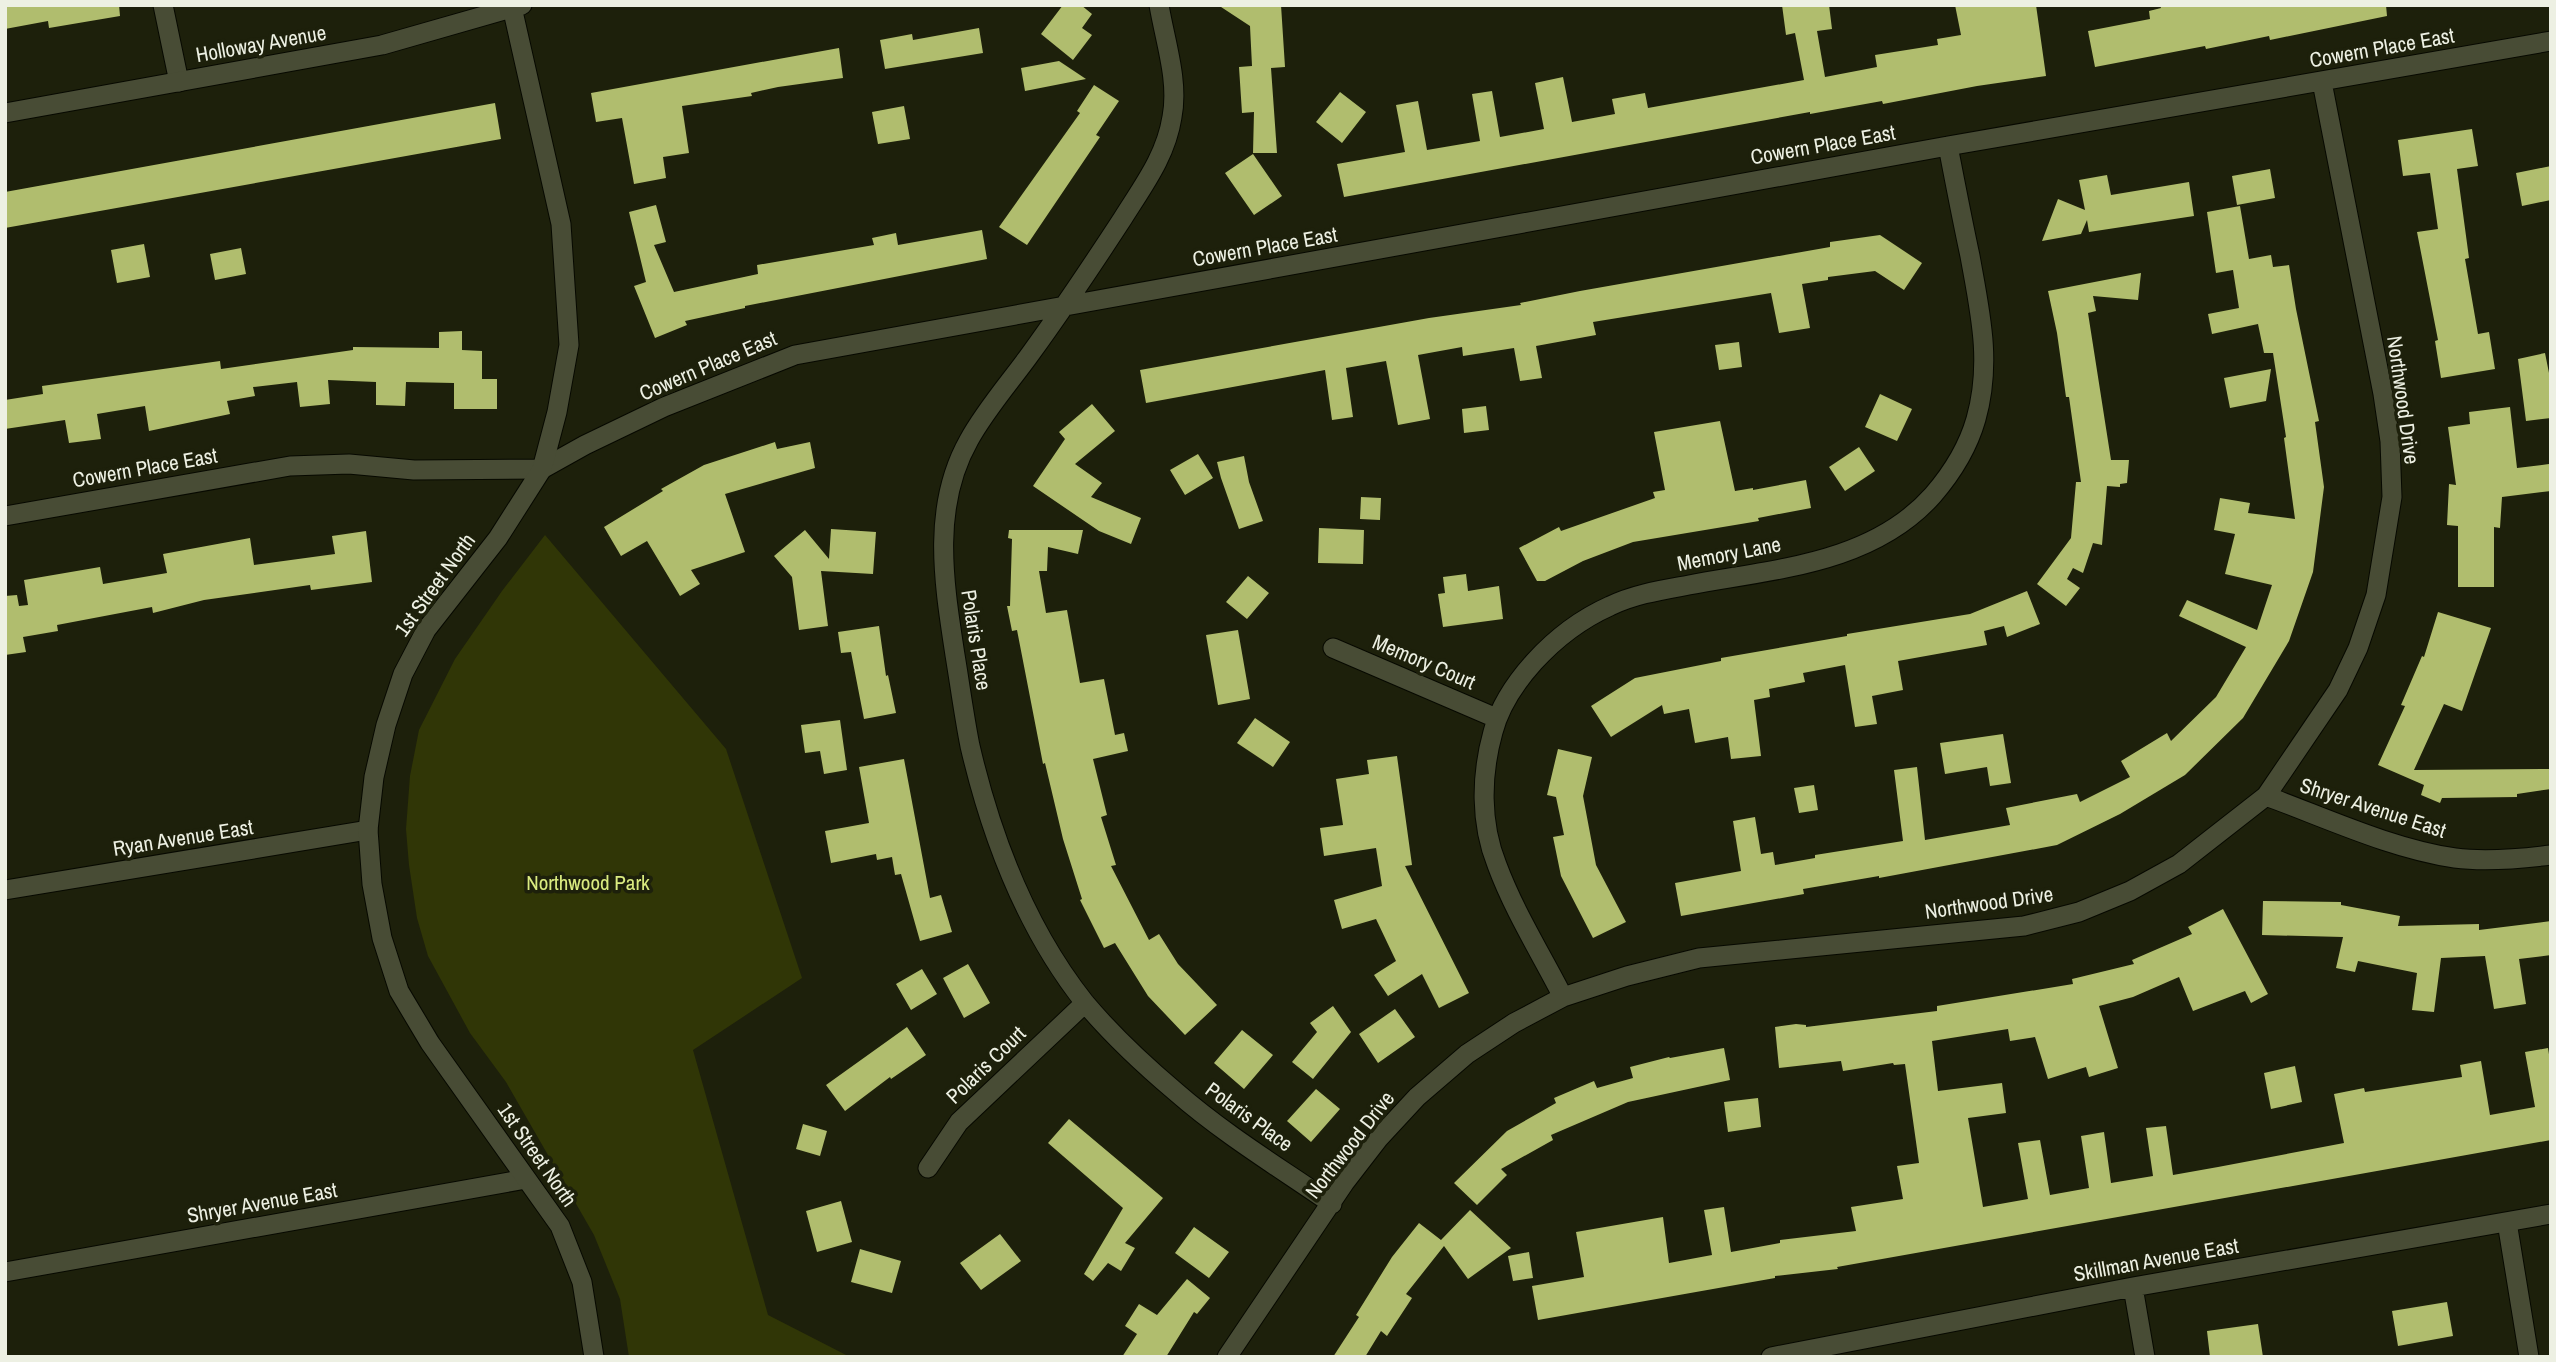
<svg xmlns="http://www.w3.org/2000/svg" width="2556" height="1362" viewBox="0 0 2556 1362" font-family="'Archivo Narrow',sans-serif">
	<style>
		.green { fill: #303606 }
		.building { fill: #b0bd6e }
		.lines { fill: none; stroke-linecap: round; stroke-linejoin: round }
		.minor-casing { stroke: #070900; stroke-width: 21 }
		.tertiary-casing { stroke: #070900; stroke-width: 21 }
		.minor { stroke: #484c35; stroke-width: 19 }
		.tertiary { stroke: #484c35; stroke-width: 19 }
		.labels { text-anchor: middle; stroke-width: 7; stroke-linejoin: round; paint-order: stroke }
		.street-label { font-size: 21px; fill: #edf0e3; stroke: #1d200b }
		.park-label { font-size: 21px; fill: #daeb80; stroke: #1d200b }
	</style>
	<rect width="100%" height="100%" fill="#1d200b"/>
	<!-- green -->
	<path class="green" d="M 545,535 L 726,749 L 802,978 L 693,1050 L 768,1315 L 850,1357 L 629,1357 L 620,1299 L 594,1235 L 506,1082 L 470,1033 L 428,956 L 417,918 L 409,865 L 406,829 L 410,776 L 419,730 L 455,659 L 502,591 Z"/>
	<!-- building -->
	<path class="building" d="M 5,5 L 119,5 L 120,16 L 49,28 L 48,21 L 5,29 Z
		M 1063,5 L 1081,5 L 1092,14 L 1082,28 L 1092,35 L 1073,60 L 1041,34 Z
		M 1218,5 L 1281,5 L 1285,67 L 1271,68 L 1277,153 L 1253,153 L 1254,112 L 1242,113 L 1239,67 L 1252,66 L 1250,26 Z
		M 1782,5 L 1829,5 L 1832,29 L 1817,31 L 1825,77 L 1877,67 L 1875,55 L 1938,45 L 1937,39 L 1961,35 L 1955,5 L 2036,5 L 2046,76 L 1977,86 L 1883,104 L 1882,101 L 1810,114 L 1810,112 L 1344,197 L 1337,164 L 1405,152 L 1396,105 L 1418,101 L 1427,150 L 1480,141 L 1472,94 L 1492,91 L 1500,137 L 1544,129 L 1535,83 L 1563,77 L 1572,122 L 1615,114 L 1612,99 L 1645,93 L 1648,108 L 1804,80 L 1795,33 L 1786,35 Z
		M 2160,5 L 2386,5 L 2387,16 L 2270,40 L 2269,36 L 2206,49 L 2205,46 L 2095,67 L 2088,31 L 2150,19 L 2149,11 L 2161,8 Z
		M 979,28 L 983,53 L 885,69 L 880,40 L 912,34 L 913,40 Z
		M 839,48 L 843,78 L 778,87 L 751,93 L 752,96 L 682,106 L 689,153 L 663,157 L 666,178 L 634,184 L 622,118 L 596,122 L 591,93 Z
		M 1059,61 L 1086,79 L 1025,91 L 1021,68 Z
		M 1094,85 L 1119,101 L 1096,135 L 1100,137 L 1027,245 L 999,227 L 1080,113 L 1077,111 Z
		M 1340,92 L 1366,112 L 1342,143 L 1316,122 Z
		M 495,103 L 501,139 L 5,228 L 5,192 Z
		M 904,106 L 910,139 L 878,144 L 872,112 Z
		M 2472,129 L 2478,166 L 2457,169 L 2469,258 L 2465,259 L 2478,334 L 2489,332 L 2495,369 L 2441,378 L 2435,341 L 2438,340 L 2417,232 L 2438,229 L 2430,173 L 2403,176 L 2398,140 Z
		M 1253,154 L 1282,196 L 1254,215 L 1225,173 Z
		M 2551,166 L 2551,200 L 2522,206 L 2516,173 Z
		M 2270,169 L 2275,198 L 2237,205 L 2232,176 Z
		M 2107,175 L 2111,195 L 2189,182 L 2194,216 L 2089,232 L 2087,220 L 2081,234 L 2042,241 L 2058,199 L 2085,210 L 2079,180 Z
		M 656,205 L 666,242 L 654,245 L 674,292 L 758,274 L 757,265 L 874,245 L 872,238 L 896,233 L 898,245 L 982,230 L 987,259 L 745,306 L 745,308 L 685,321 L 687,325 L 655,338 L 634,286 L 646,282 L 629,212 Z
		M 2240,206 L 2249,259 L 2271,255 L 2273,267 L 2289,265 L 2296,309 L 2319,421 L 2315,422 L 2324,487 L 2313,572 L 2289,641 L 2243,718 L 2185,775 L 2120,814 L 2057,845 L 1879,878 L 1879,876 L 1803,889 L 1804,894 L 1681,916 L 1675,883 L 1741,871 L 1733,821 L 1755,817 L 1761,854 L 1773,852 L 1775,865 L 1815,858 L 1815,855 L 1903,841 L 1894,770 L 1917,767 L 1925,840 L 2010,825 L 2006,808 L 2077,794 L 2080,802 L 2130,777 L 2121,761 L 2167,733 L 2171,741 L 2216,697 L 2246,647 L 2179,616 L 2187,600 L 2257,630 L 2272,585 L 2225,574 L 2235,534 L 2214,530 L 2220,498 L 2250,503 L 2248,513 L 2295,519 L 2284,438 L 2286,437 L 2273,353 L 2264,353 L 2258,324 L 2212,334 L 2208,314 L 2239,308 L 2233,270 L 2216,273 L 2207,212 Z
		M 1880,235 L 1922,263 L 1904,290 L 1875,271 L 1828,277 L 1828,280 L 1802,284 L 1810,328 L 1779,333 L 1771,293 L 1593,322 L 1596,335 L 1536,346 L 1542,378 L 1520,381 L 1514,348 L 1463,356 L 1462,347 L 1418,355 L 1430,419 L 1398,425 L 1386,361 L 1346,368 L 1353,417 L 1332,420 L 1325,370 L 1146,403 L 1140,370 L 1429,318 L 1521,305 L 1520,303 L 1580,291 L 1830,247 L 1830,242 Z
		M 144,244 L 150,277 L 117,283 L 111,250 Z
		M 241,248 L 246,274 L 215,280 L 210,254 Z
		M 2141,273 L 2138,300 L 2093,296 L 2096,311 L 2088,313 L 2111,460 L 2129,460 L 2127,483 L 2120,484 L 2120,487 L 2107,486 L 2102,545 L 2093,543 L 2083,573 L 2073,568 L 2067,579 L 2080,588 L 2066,606 L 2037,584 L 2071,538 L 2076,482 L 2081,482 L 2069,397 L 2066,397 L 2057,333 L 2048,291 Z
		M 462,331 L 462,350 L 482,351 L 482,379 L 497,379 L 497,409 L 454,409 L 454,383 L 406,382 L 405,406 L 376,405 L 376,382 L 328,380 L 330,404 L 300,407 L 297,382 L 253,387 L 255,396 L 227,401 L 230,414 L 149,431 L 145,406 L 97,414 L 101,439 L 69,443 L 65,420 L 5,429 L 5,400 L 43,394 L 42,386 L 220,361 L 221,369 L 353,350 L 353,347 L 439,348 L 439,332 Z
		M 1739,342 L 1742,367 L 1719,370 L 1715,345 Z
		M 2545,353 L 2551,383 L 2551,418 L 2526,421 L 2518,359 Z
		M 2271,369 L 2266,401 L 2230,408 L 2224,378 Z
		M 1880,394 L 1912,409 L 1897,441 L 1865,427 Z
		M 1092,404 L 1115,431 L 1075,464 L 1102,483 L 1091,497 L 1141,518 L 1131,544 L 1099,531 L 1033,486 L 1065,439 L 1059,432 Z
		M 1486,406 L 1489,430 L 1464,433 L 1462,409 Z
		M 2510,407 L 2517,468 L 2549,464 L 2551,491 L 2502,497 L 2500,528 L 2494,527 L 2494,587 L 2458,587 L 2458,526 L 2447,525 L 2449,484 L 2456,485 L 2448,427 L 2470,424 L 2469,412 Z
		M 1720,421 L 1735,491 L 1753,488 L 1753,490 L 1806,480 L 1811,508 L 1758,518 L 1759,521 L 1633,542 L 1583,561 L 1545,581 L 1537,581 L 1519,548 L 1559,527 L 1561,531 L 1655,498 L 1653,492 L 1665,490 L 1654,432 Z
		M 775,442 L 777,449 L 810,442 L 815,468 L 725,494 L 745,552 L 691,570 L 700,584 L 680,596 L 647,541 L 621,556 L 604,527 L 663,491 L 661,489 L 704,465 Z
		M 1859,447 L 1875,471 L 1845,491 L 1829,467 Z
		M 1198,454 L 1213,478 L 1185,495 L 1170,470 Z
		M 1244,456 L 1249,482 L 1263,521 L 1239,529 L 1221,478 L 1217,462 Z
		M 1361,497 L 1381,498 L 1380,520 L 1360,519 Z
		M 1319,528 L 1364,530 L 1363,564 L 1318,563 Z
		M 831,529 L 876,532 L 873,574 L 821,571 L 828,626 L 799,630 L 792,577 L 774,556 L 805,530 L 829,559 Z
		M 1009,530 L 1083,530 L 1078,554 L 1048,547 L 1047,571 L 1039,571 L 1046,613 L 1067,610 L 1080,683 L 1104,679 L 1115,735 L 1124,733 L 1128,751 L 1093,759 L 1107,815 L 1101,817 L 1116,865 L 1111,866 L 1149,940 L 1159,934 L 1178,964 L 1217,1005 L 1185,1035 L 1148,996 L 1115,943 L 1104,948 L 1080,900 L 1082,899 L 1063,839 L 1045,763 L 1043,764 L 1017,630 L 1012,631 L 1007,606 L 1010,606 L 1012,539 L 1008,538 Z
		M 366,531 L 372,582 L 311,590 L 310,585 L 204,600 L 153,613 L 152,607 L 57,625 L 58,631 L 23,637 L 26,652 L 5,655 L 5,596 L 17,595 L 19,606 L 28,605 L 24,580 L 100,567 L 103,584 L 167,573 L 163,554 L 250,538 L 254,565 L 335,554 L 332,536 Z
		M 1466,574 L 1468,591 L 1499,586 L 1503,619 L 1443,627 L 1438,594 L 1445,593 L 1443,577 Z
		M 1248,576 L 1269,593 L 1247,619 L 1226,602 Z
		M 2027,591 L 2040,624 L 2007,637 L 2004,626 L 1984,631 L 1987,645 L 1898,661 L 1903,690 L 1872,696 L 1877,724 L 1855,727 L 1845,665 L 1803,673 L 1805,682 L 1769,689 L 1770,697 L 1754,700 L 1761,756 L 1731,759 L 1728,737 L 1695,743 L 1689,709 L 1664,714 L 1662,705 L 1611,737 L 1591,706 L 1635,678 L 1721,661 L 1721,658 L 1847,636 L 1847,634 L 1970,614 Z
		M 2438,612 L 2491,628 L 2462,711 L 2444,704 L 2414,770 L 2551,769 L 2551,789 L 2517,794 L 2517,797 L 2442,798 L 2440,803 L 2421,795 L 2424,785 L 2378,765 L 2405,706 L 2401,705 L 2422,656 L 2424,657 Z
		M 879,626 L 886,676 L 888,675 L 896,713 L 864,719 L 851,652 L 841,653 L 838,632 Z
		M 1238,630 L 1250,699 L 1218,705 L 1206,635 Z
		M 1255,718 L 1290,742 L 1273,767 L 1237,743 Z
		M 840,720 L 847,770 L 824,774 L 820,751 L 805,753 L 801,725 Z
		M 2003,734 L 2011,783 L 1990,786 L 1987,767 L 1945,774 L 1940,743 Z
		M 1558,749 L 1592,757 L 1583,796 L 1596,865 L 1626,922 L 1593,938 L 1561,876 L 1553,837 L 1564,835 L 1556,797 L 1547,795 Z
		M 1397,756 L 1412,865 L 1405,866 L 1469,993 L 1439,1008 L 1422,974 L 1388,996 L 1374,975 L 1396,961 L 1376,919 L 1342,929 L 1334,900 L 1382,886 L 1376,848 L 1324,856 L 1320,828 L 1343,825 L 1336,779 L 1369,774 L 1367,760 Z
		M 904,759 L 930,898 L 941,895 L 952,932 L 920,941 L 901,874 L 895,875 L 892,857 L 877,860 L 876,854 L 831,863 L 825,831 L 869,823 L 859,767 Z
		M 1814,785 L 1818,810 L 1799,813 L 1794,788 Z
		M 2263,901 L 2341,902 L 2341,905 L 2400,916 L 2398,926 L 2479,924 L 2479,930 L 2551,921 L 2551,955 L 2519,959 L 2526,1004 L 2494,1009 L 2485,956 L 2441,958 L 2434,1012 L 2412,1010 L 2417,973 L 2358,961 L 2355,972 L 2336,968 L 2343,937 L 2262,935 Z
		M 2223,909 L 2268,994 L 2251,1003 L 2245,991 L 2193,1011 L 2179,977 L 2133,997 L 2099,1006 L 2118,1068 L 2089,1077 L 2086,1067 L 2048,1079 L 2035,1037 L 2010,1041 L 2008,1029 L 1932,1041 L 1938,1091 L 2002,1083 L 2006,1113 L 1968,1118 L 1983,1207 L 2028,1199 L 2018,1143 L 2040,1140 L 2050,1195 L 2089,1188 L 2081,1136 L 2104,1132 L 2111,1183 L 2153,1176 L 2146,1128 L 2166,1126 L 2173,1175 L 2218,1167 L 2344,1143 L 2334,1094 L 2364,1088 L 2365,1092 L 2462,1077 L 2460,1065 L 2481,1061 L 2490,1115 L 2535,1107 L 2525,1052 L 2548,1048 L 2551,1067 L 2551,1140 L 1837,1267 L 1838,1269 L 1775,1276 L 1775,1278 L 1538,1320 L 1532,1286 L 1584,1277 L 1576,1232 L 1663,1217 L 1669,1263 L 1712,1255 L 1704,1210 L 1724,1207 L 1731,1252 L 1780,1243 L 1780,1240 L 1856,1231 L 1851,1207 L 1903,1199 L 1897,1166 L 1919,1163 L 1905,1064 L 1894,1065 L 1893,1063 L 1843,1071 L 1841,1061 L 1779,1068 L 1775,1027 L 1796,1024 L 1806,1025 L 1806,1027 L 1937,1011 L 1937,1006 L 2073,984 L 2072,979 L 2134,964 L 2132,960 L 2192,934 L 2188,927 Z
		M 968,964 L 990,1003 L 964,1018 L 943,978 Z
		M 922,969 L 937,994 L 911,1010 L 896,984 Z
		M 1333,1006 L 1351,1032 L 1313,1079 L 1292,1062 L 1317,1032 L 1310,1023 Z
		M 1395,1009 L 1415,1037 L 1378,1063 L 1359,1034 Z
		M 907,1027 L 926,1055 L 891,1079 L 890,1077 L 845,1111 L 826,1085 Z
		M 1242,1030 L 1273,1055 L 1244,1089 L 1214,1063 Z
		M 1724,1048 L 1730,1080 L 1628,1102 L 1551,1135 L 1553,1140 L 1501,1169 L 1507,1175 L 1477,1205 L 1454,1183 L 1507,1131 L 1556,1103 L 1554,1098 L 1594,1081 L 1597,1088 L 1633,1078 L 1630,1067 L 1669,1057 L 1670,1058 Z
		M 2295,1066 L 2302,1102 L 2271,1109 L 2264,1073 Z
		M 1316,1089 L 1340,1109 L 1311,1142 L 1287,1121 Z
		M 1758,1098 L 1761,1127 L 1728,1132 L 1724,1102 Z
		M 1069,1119 L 1163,1198 L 1125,1243 L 1135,1248 L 1121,1271 L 1108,1263 L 1093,1281 L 1084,1274 L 1123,1208 L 1048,1143 Z
		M 803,1124 L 827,1131 L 820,1156 L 796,1149 Z
		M 841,1201 L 852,1242 L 817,1252 L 806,1211 Z
		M 1470,1210 L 1511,1248 L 1468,1279 L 1444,1246 L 1406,1294 L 1412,1298 L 1387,1336 L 1381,1331 L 1365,1357 L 1333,1357 L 1359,1317 L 1356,1315 L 1392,1257 L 1419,1223 L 1441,1240 Z
		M 1194,1227 L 1229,1252 L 1209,1278 L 1175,1253 Z
		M 1000,1234 L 1021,1261 L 981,1290 L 960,1263 Z
		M 860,1249 L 901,1261 L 892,1293 L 851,1282 Z
		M 1529,1252 L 1533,1278 L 1513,1281 L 1508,1256 Z
		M 1187,1279 L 1210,1298 L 1197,1314 L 1194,1312 L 1166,1357 L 1122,1357 L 1137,1334 L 1125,1326 L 1139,1304 L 1157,1315 Z
		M 2447,1302 L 2453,1336 L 2398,1346 L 2392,1311 Z
		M 2258,1324 L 2263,1357 L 2210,1357 L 2207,1331 Z"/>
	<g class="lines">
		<defs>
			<path id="minor" d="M 163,5 L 179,82
				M 1159,5 C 1165,41 1179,81 1172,117 C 1166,156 1143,186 1123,218 C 1093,264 1063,309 1031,353 C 1011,381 986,409 969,440 C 931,507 944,583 955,655 C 960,685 964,716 970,746 C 991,836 1027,930 1085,1003 C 1112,1035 1144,1065 1176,1092 C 1224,1134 1280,1168 1332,1204
				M 5,516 L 290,466 L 349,464 L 414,470 L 542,469 L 585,445 L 664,407 L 795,355 L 1948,146 L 2551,41
				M 1333,648 L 1496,718
				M 2266,796 C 2326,818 2392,849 2455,858 C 2486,862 2519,859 2551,855
				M 5,890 L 368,830
				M 1563,997 C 1541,954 1514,911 1497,865 C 1480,823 1481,775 1493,732 C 1500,705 1516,682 1534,662 C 1555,639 1581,619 1610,606 C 1635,594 1662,590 1689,585 C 1774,569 1872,564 1933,495 C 1952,473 1968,447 1976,419 C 1992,362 1980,312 1970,256 C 1962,219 1955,182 1948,146
				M 928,1168 L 959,1122 L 1085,1003
				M 2507,1222 L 2529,1357
				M 5,1272 L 526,1179
				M 2133,1287 L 2145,1357
				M 1227,1357 L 1345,1182 L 1379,1138 L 1417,1097 L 1467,1054 L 1514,1023 L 1563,997 L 1627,976 L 1699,958 L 2024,926 L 2079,912 L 2130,891 L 2179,864 L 2266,796 L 2338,690 L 2358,648 L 2376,595 L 2392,497 L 2390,441 L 2383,394 L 2322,82
				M 1771,1357 L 2133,1287 L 2551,1214"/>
			<path id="tertiary" d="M 512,7 L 561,224 L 569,345 L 557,412 L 542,469 L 498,538 L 426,630 L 403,674 L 386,725 L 374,777 L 368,830 L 372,884 L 382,938 L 399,991 L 430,1043 L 560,1226 L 582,1282 L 594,1357
				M 5,113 L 382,45 L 522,5"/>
		</defs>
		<!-- minor casing -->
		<use href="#minor" class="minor-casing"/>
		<!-- tertiary casing -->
		<use href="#tertiary" class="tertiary-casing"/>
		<!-- minor -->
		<use href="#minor" class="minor"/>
		<!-- tertiary -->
		<use href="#tertiary" class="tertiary"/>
	</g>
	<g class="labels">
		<!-- street labels -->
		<g class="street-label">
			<text transform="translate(261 44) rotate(-10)" y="7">Holloway Avenue</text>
			<text transform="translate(2382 48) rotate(-10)" y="7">Cowern Place East</text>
			<text transform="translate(1823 145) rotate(-10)" y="7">Cowern Place East</text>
			<text transform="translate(1265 247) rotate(-10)" y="7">Cowern Place East</text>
			<text transform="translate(708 366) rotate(-23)" y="7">Cowern Place East</text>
			<text transform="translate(2403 400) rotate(82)" y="7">Northwood Drive</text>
			<text transform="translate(145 468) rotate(-10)" y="7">Cowern Place East</text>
			<text transform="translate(1729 554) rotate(-11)" y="7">Memory Lane</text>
			<text transform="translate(435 585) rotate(-54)" y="7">1st Street North</text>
			<text transform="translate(976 640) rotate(81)" y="7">Polaris Place</text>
			<text transform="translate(1424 662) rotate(23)" y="7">Memory Court</text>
			<text transform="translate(2373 808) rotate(18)" y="7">Shryer Avenue East</text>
			<text transform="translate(183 838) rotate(-9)" y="7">Ryan Avenue East</text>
			<text transform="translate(1989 903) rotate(-8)" y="7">Northwood Drive</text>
			<text transform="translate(986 1065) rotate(-44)" y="7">Polaris Court</text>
			<text transform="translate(1249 1117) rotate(36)" y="7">Polaris Place</text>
			<text transform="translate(1350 1145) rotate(-52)" y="7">Northwood Drive</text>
			<text transform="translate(537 1155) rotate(55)" y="7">1st Street North</text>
			<text transform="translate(262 1203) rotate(-10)" y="7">Shryer Avenue East</text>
			<text transform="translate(2156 1260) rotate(-10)" y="7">Skillman Avenue East</text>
		</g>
		<!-- park labels -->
		<g class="park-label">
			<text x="588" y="890">Northwood Park</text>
		</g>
	</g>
	<!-- border -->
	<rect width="2556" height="1362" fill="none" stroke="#edf0e3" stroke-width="14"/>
</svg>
